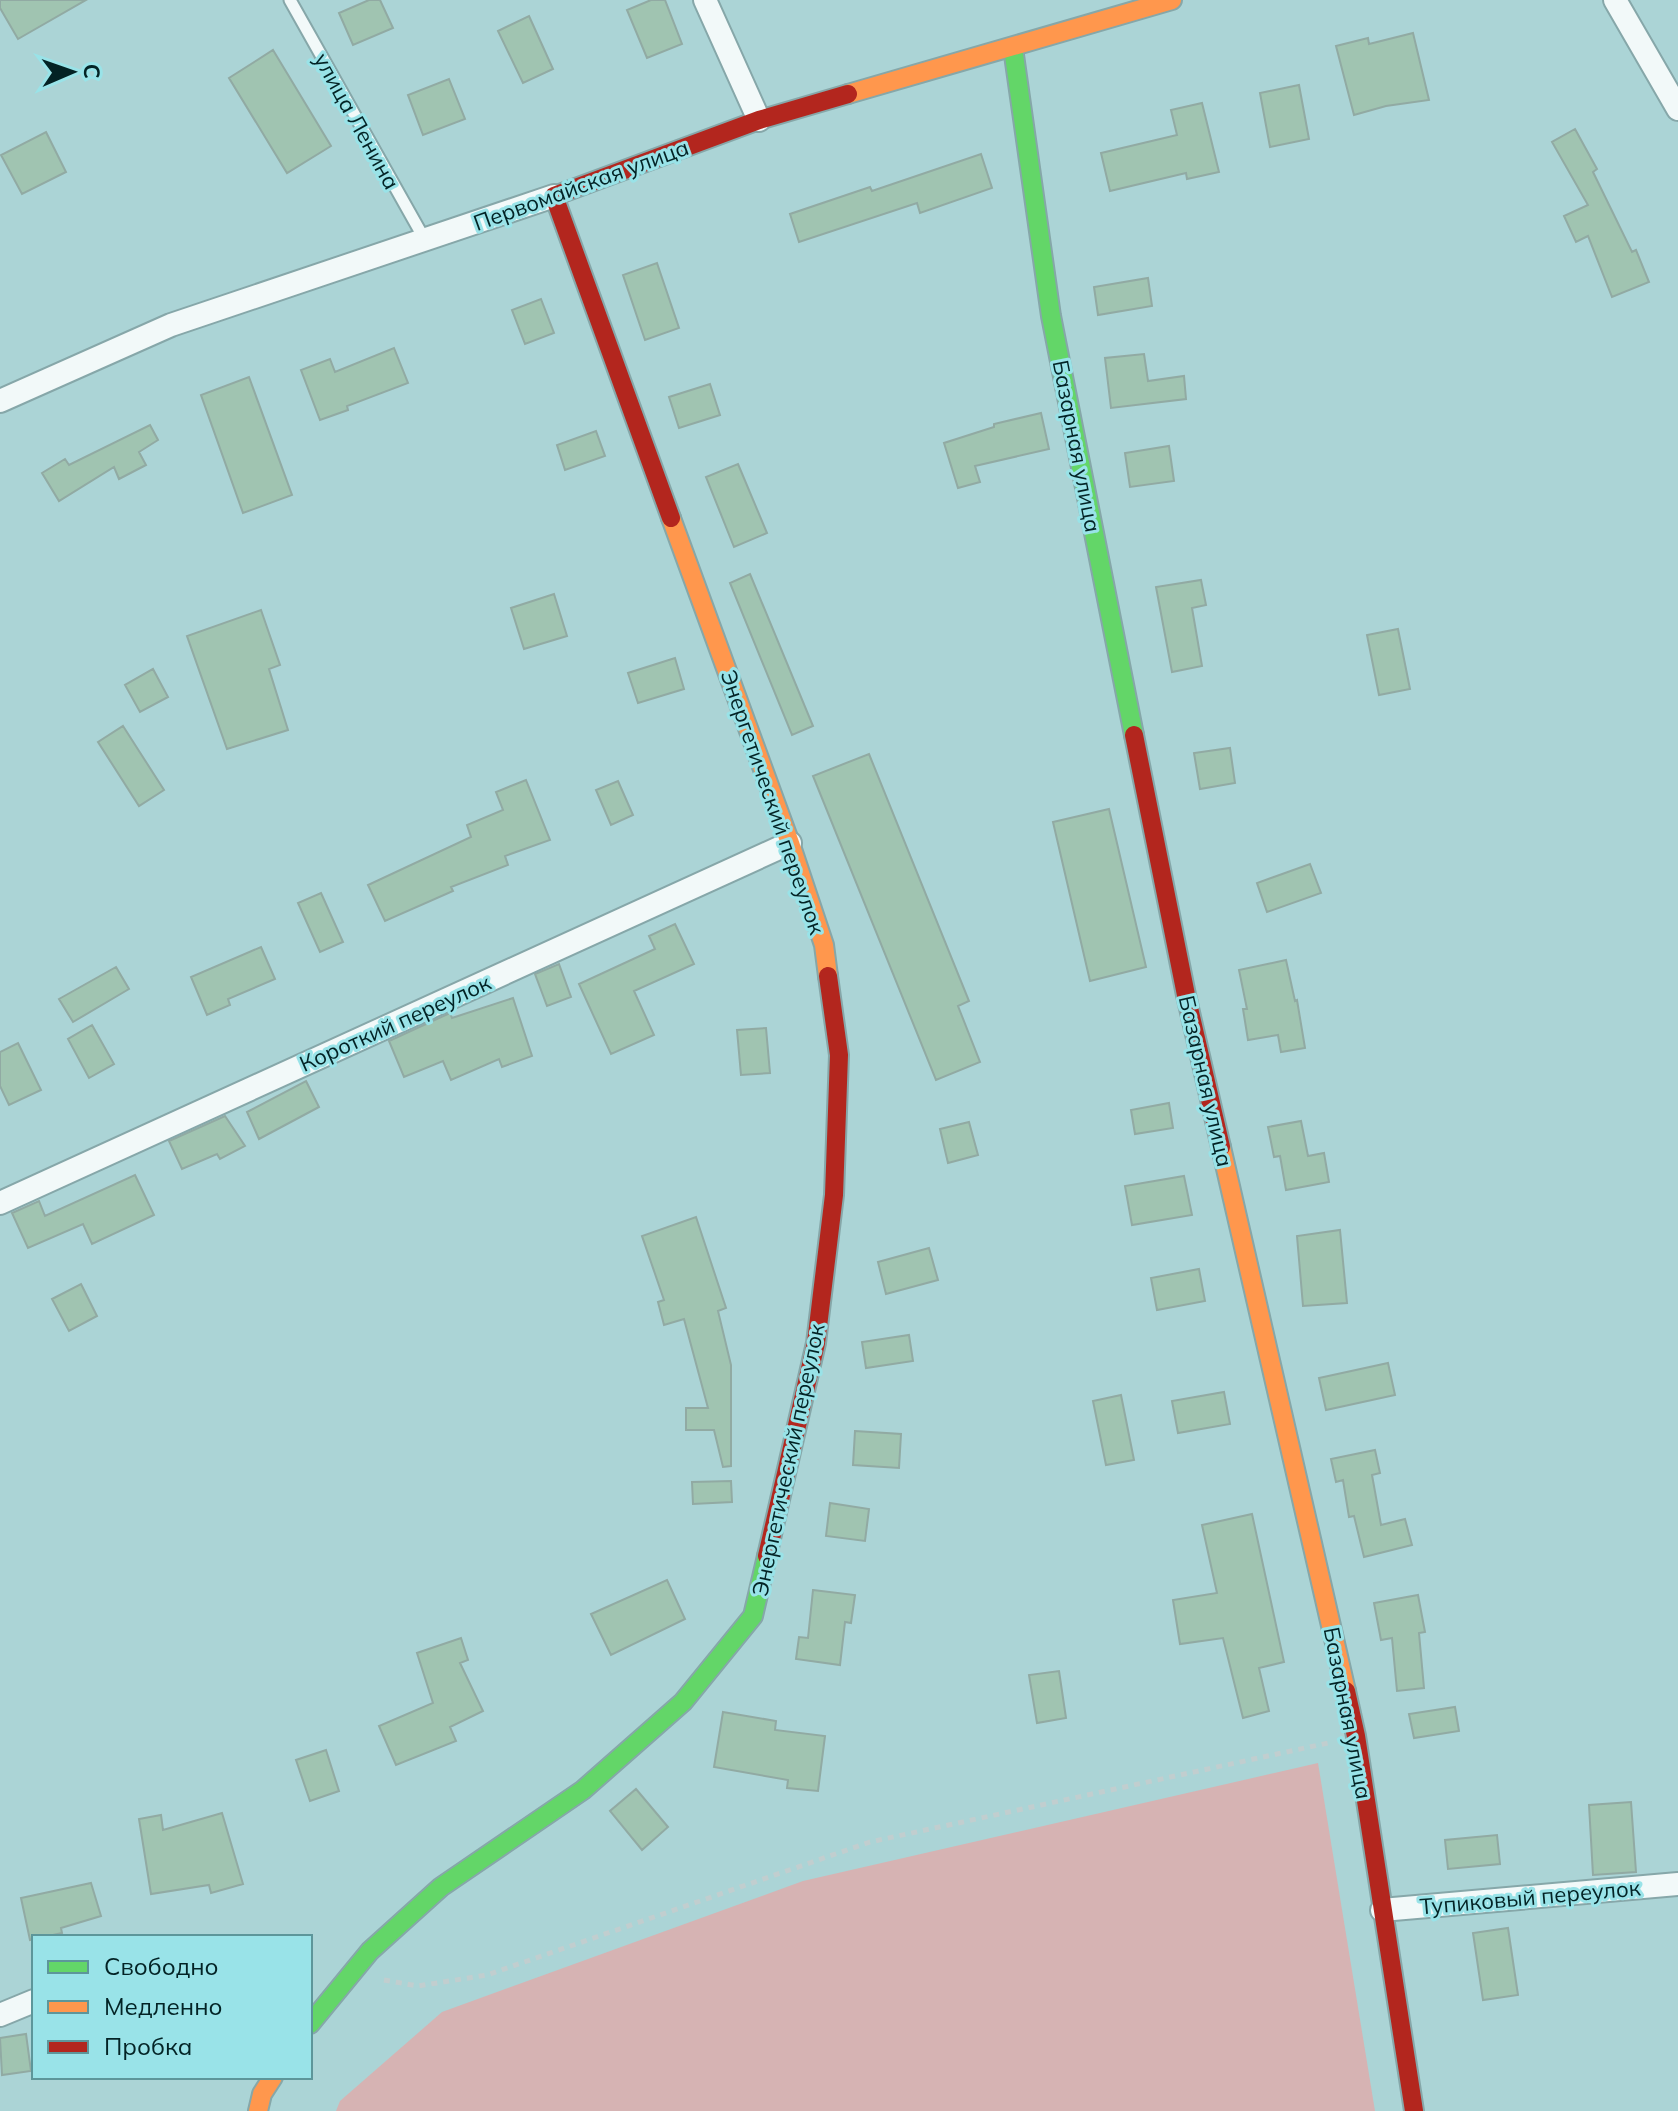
<svg xmlns="http://www.w3.org/2000/svg" width="1678" height="2111" viewBox="0 0 1678 2111" font-family="Mulish,sans-serif">
	<style>
		.green { fill: #d6b3b3 }
		.building { fill: #a0c4b1; stroke: #91aaa3; stroke-width: 2 }
		.lines { fill: none; stroke-linecap: round; stroke-linejoin: round }
		.lane-casing { stroke: #86a7a9; stroke-width: 15 }
		.street-casing { stroke: #86a7a9; stroke-width: 26 }
		.fast-casing { stroke: #86a7a9; stroke-width: 22 }
		.slow-casing { stroke: #86a7a9; stroke-width: 22 }
		.jam-casing { stroke: #86a7a9; stroke-width: 22 }
		.path { stroke: #c1cecf; stroke-width: 5; stroke-dasharray: 6 6; stroke-linecap: butt }
		.lane { stroke: #f2f9f9; stroke-width: 11 }
		.street { stroke: #f2f9f9; stroke-width: 22 }
		.fast { stroke: #63d668; stroke-width: 18 }
		.slow { stroke: #ff974d; stroke-width: 18 }
		.jam { stroke: #b3261e; stroke-width: 18 }
		.labels { text-anchor: middle; stroke-width: 6; stroke-linejoin: round; paint-order: stroke }
		.street-label { font-size: 22px; fill: #032325; stroke: #99e3e8 }
	</style>
	<rect width="100%" height="100%" fill="#abd4d6"/>
	<!-- green -->
	<path class="green" d="M 1318,1763 L 1375,2111 L 336,2111 L 340,2101 L 442,2012 L 803,1881 Z"/>
	<!-- building -->
	<path class="building" d="M 0,0 L 86,0 L 18,39 L 0,8 Z
		M 369,0 L 380,0 L 393,28 L 353,45 L 339,13 Z
		M 651,0 L 665,0 L 682,44 L 647,58 L 627,10 Z
		M 529,16 L 553,69 L 523,83 L 498,31 Z
		M 1413,33 L 1429,100 L 1386,106 L 1354,115 L 1336,46 L 1368,38 L 1369,44 Z
		M 273,50 L 331,146 L 287,173 L 229,78 Z
		M 449,79 L 465,119 L 423,135 L 408,95 Z
		M 1299,85 L 1309,139 L 1270,147 L 1260,93 Z
		M 1202,103 L 1219,172 L 1187,179 L 1186,173 L 1110,191 L 1101,153 L 1177,135 L 1171,110 Z
		M 1575,129 L 1597,169 L 1593,172 L 1632,252 L 1636,250 L 1649,282 L 1612,297 L 1588,236 L 1576,242 L 1564,216 L 1588,205 L 1552,142 Z
		M 46,132 L 66,172 L 22,194 L 1,155 Z
		M 981,154 L 992,188 L 920,213 L 917,203 L 799,242 L 790,214 L 870,187 L 872,191 Z
		M 657,263 L 679,328 L 645,340 L 623,275 Z
		M 1148,278 L 1152,306 L 1098,315 L 1094,287 Z
		M 541,299 L 554,333 L 525,344 L 512,310 Z
		M 394,348 L 408,383 L 347,406 L 348,410 L 320,420 L 301,370 L 330,359 L 335,372 Z
		M 1144,354 L 1148,381 L 1184,376 L 1186,399 L 1111,408 L 1105,358 Z
		M 249,377 L 292,495 L 243,513 L 201,395 Z
		M 710,384 L 720,415 L 679,428 L 669,397 Z
		M 1041,413 L 1049,449 L 975,466 L 980,482 L 958,488 L 944,443 L 994,427 L 994,424 Z
		M 150,425 L 158,440 L 139,452 L 146,465 L 119,479 L 114,467 L 59,501 L 42,473 L 65,459 L 69,465 Z
		M 596,431 L 605,456 L 565,470 L 557,445 Z
		M 1169,446 L 1174,481 L 1130,487 L 1125,453 Z
		M 738,464 L 767,533 L 734,547 L 706,477 Z
		M 750,574 L 813,726 L 792,735 L 730,583 Z
		M 1201,580 L 1206,605 L 1192,608 L 1202,666 L 1172,672 L 1156,587 Z
		M 554,594 L 567,636 L 524,649 L 511,608 Z
		M 261,610 L 280,665 L 269,669 L 288,730 L 227,749 L 187,636 Z
		M 1398,629 L 1410,689 L 1379,695 L 1367,635 Z
		M 675,658 L 684,689 L 638,703 L 628,673 Z
		M 153,669 L 168,697 L 140,712 L 125,685 Z
		M 123,726 L 164,790 L 139,806 L 98,742 Z
		M 1230,748 L 1235,783 L 1200,789 L 1194,753 Z
		M 869,754 L 969,1001 L 958,1006 L 980,1062 L 936,1080 L 813,776 Z
		M 526,780 L 550,840 L 505,856 L 508,865 L 451,887 L 453,891 L 385,921 L 368,885 L 471,837 L 467,825 L 503,810 L 496,792 Z
		M 618,781 L 633,815 L 611,825 L 596,790 Z
		M 1109,809 L 1146,967 L 1090,981 L 1053,822 Z
		M 1310,864 L 1321,893 L 1267,912 L 1257,883 Z
		M 321,893 L 343,942 L 320,952 L 298,903 Z
		M 675,924 L 694,964 L 634,991 L 654,1035 L 611,1054 L 579,984 L 655,949 L 649,936 Z
		M 261,947 L 275,979 L 228,999 L 230,1005 L 207,1015 L 191,977 Z
		M 1286,960 L 1295,1001 L 1297,1000 L 1305,1048 L 1281,1052 L 1278,1035 L 1248,1040 L 1243,1009 L 1247,1009 L 1239,970 Z
		M 559,964 L 571,997 L 547,1006 L 535,974 Z
		M 116,967 L 129,989 L 73,1022 L 59,999 Z
		M 513,998 L 532,1056 L 502,1067 L 499,1059 L 451,1080 L 443,1061 L 404,1077 L 389,1041 L 450,1013 L 452,1018 Z
		M 92,1025 L 114,1064 L 89,1078 L 68,1039 Z
		M 766,1028 L 770,1073 L 741,1075 L 737,1030 Z
		M 18,1043 L 41,1090 L 9,1105 L 0,1086 L 0,1052 Z
		M 306,1081 L 319,1107 L 259,1139 L 247,1112 Z
		M 1169,1103 L 1173,1128 L 1135,1134 L 1131,1110 Z
		M 225,1116 L 245,1146 L 220,1159 L 217,1154 L 182,1169 L 169,1141 Z
		M 1301,1121 L 1308,1156 L 1324,1153 L 1329,1182 L 1286,1190 L 1280,1156 L 1274,1157 L 1268,1127 Z
		M 969,1122 L 978,1155 L 948,1163 L 940,1129 Z
		M 135,1175 L 154,1215 L 92,1244 L 83,1224 L 28,1248 L 12,1213 L 39,1201 L 45,1216 Z
		M 1184,1176 L 1192,1215 L 1132,1225 L 1125,1186 Z
		M 696,1217 L 726,1308 L 718,1311 L 731,1365 L 731,1466 L 723,1467 L 714,1430 L 686,1430 L 686,1408 L 708,1408 L 684,1319 L 664,1325 L 658,1302 L 664,1300 L 642,1236 Z
		M 1340,1230 L 1347,1303 L 1303,1306 L 1297,1236 Z
		M 929,1248 L 938,1280 L 886,1294 L 878,1262 Z
		M 1199,1269 L 1205,1301 L 1157,1310 L 1151,1278 Z
		M 81,1284 L 97,1316 L 69,1331 L 52,1299 Z
		M 909,1335 L 913,1361 L 866,1368 L 862,1342 Z
		M 1388,1363 L 1395,1395 L 1326,1410 L 1319,1378 Z
		M 1224,1392 L 1230,1424 L 1178,1433 L 1172,1401 Z
		M 1121,1395 L 1134,1460 L 1106,1465 L 1093,1401 Z
		M 855,1431 L 901,1434 L 899,1468 L 853,1465 Z
		M 1375,1450 L 1380,1473 L 1372,1475 L 1381,1525 L 1405,1519 L 1412,1545 L 1364,1557 L 1354,1516 L 1349,1517 L 1343,1480 L 1336,1482 L 1331,1459 Z
		M 731,1481 L 732,1502 L 693,1504 L 692,1482 Z
		M 830,1503 L 869,1509 L 865,1541 L 826,1536 Z
		M 1252,1514 L 1284,1662 L 1259,1668 L 1269,1711 L 1243,1718 L 1223,1638 L 1180,1644 L 1173,1600 L 1217,1593 L 1202,1525 Z
		M 667,1580 L 685,1619 L 611,1655 L 591,1614 Z
		M 813,1590 L 855,1595 L 851,1623 L 845,1622 L 840,1665 L 796,1659 L 799,1637 L 808,1638 Z
		M 1418,1595 L 1425,1632 L 1419,1633 L 1424,1688 L 1397,1691 L 1392,1638 L 1381,1640 L 1374,1603 Z
		M 461,1638 L 468,1660 L 460,1663 L 483,1711 L 450,1727 L 456,1741 L 396,1765 L 379,1726 L 433,1703 L 417,1653 Z
		M 1059,1671 L 1066,1718 L 1037,1723 L 1029,1675 Z
		M 1455,1707 L 1459,1731 L 1414,1738 L 1409,1714 Z
		M 723,1712 L 776,1721 L 775,1730 L 825,1736 L 818,1791 L 787,1788 L 788,1780 L 714,1767 Z
		M 326,1750 L 339,1791 L 310,1801 L 296,1760 Z
		M 636,1789 L 668,1827 L 642,1850 L 610,1811 Z
		M 1631,1802 L 1636,1872 L 1593,1875 L 1589,1805 Z
		M 222,1813 L 243,1884 L 211,1893 L 209,1885 L 151,1894 L 139,1819 L 161,1815 L 163,1830 Z
		M 1497,1835 L 1500,1864 L 1448,1869 L 1445,1840 Z
		M 91,1883 L 101,1916 L 61,1928 L 62,1933 L 30,1940 L 21,1898 Z
		M 1508,1928 L 1518,1995 L 1483,2000 L 1473,1933 Z
		M 26,2034 L 31,2071 L 2,2075 L 0,2038 Z"/>
	<g class="lines">
		<defs>
			<path id="lane" d="M 290,0 L 425,240"/>
			<path id="street" d="M 705,0 L 759,120
				M 1615,0 L 1678,109
				M 0,401 L 171,325 L 554,196
				M 0,1203 L 790,843
				M 1382,1910 L 1678,1884
				M 0,2015 L 34,2001"/>
			<path id="fast" d="M 1013,48 L 1051,316 L 1134,735
				M 310,2024 L 370,1951 L 441,1887 L 583,1790 L 683,1702 L 753,1616 L 767,1556"/>
			<path id="slow" d="M 848,94 L 1172,0
				M 671,518 L 790,843 L 824,945 L 828,976
				M 1221,1147 L 1346,1691
				M 258,2111 L 262,2094 L 273,2077"/>
			<path id="jam" d="M 671,518 L 554,196 L 759,120 L 848,94
				M 1134,735 L 1186,995 L 1221,1147
				M 767,1556 L 816,1343 L 834,1195 L 839,1055 L 828,976
				M 1346,1691 L 1356,1736 L 1414,2111"/>
		</defs>
		<!-- lane casing -->
		<use href="#lane" class="lane-casing"/>
		<!-- street casing -->
		<use href="#street" class="street-casing"/>
		<!-- fast casing -->
		<use href="#fast" class="fast-casing"/>
		<!-- slow casing -->
		<use href="#slow" class="slow-casing"/>
		<!-- jam casing -->
		<use href="#jam" class="jam-casing"/>
		<!-- path -->
		<path class="path" d="M 384,1980 L 418,1986 L 487,1975 L 870,1842 L 1328,1743"/>
		<!-- lane -->
		<use href="#lane" class="lane"/>
		<!-- street -->
		<use href="#street" class="street"/>
		<!-- fast -->
		<use href="#fast" class="fast"/>
		<!-- slow -->
		<use href="#slow" class="slow"/>
		<!-- jam -->
		<use href="#jam" class="jam"/>
	</g>
	<g class="labels">
		<!-- street labels -->
		<g class="street-label">
			<text transform="translate(357 121) rotate(61)" y="8">улица Ленина</text>
			<text transform="translate(581 185) rotate(-20)" y="8">Первомайская улица</text>
			<text transform="translate(1077 446) rotate(79)" y="8">Базарная улица</text>
			<text transform="translate(773 802) rotate(71)" y="8">Энергетический переулок</text>
			<text transform="translate(395 1023) rotate(-24)" y="8">Короткий переулок</text>
			<text transform="translate(1206 1081) rotate(77)" y="8">Базарная улица</text>
			<text transform="translate(788 1460) rotate(-78)" y="8">Энергетический переулок</text>
			<text transform="translate(1348 1713) rotate(79)" y="8">Базарная улица</text>
			<text transform="translate(1530 1897) rotate(-5)" y="8">Тупиковый переулок</text>
		</g>
	</g>
	<!-- legend -->
	<rect x="32" y="1935" width="280" height="144" fill="#99e3e8" stroke="#5d969a" stroke-width="2"/>
	<rect x="48" y="1961" width="40" height="12" fill="#63d668" stroke="#5d969a" stroke-width="2"/>
	<text x="104" y="1975" font-size="24" fill="#032325">Свободно</text>
	<rect x="48" y="2001" width="40" height="12" fill="#ff974d" stroke="#5d969a" stroke-width="2"/>
	<text x="104" y="2015" font-size="24" fill="#032325">Медленно</text>
	<rect x="48" y="2041" width="40" height="12" fill="#b3261e" stroke="#5d969a" stroke-width="2"/>
	<text x="104" y="2055" font-size="24" fill="#032325">Пробка</text>
	<!-- north arrow -->
	<g transform="translate(72 72) rotate(88)" stroke="#99e3e8" stroke-width="6" paint-order="stroke">
	<path d="M0-6L14 30L0 20L-14 30Z" fill="#032325"/>
	<text y="-12" font-size="22" font-weight="bold" text-anchor="middle" fill="#032325">С</text>
	</g>
</svg>
